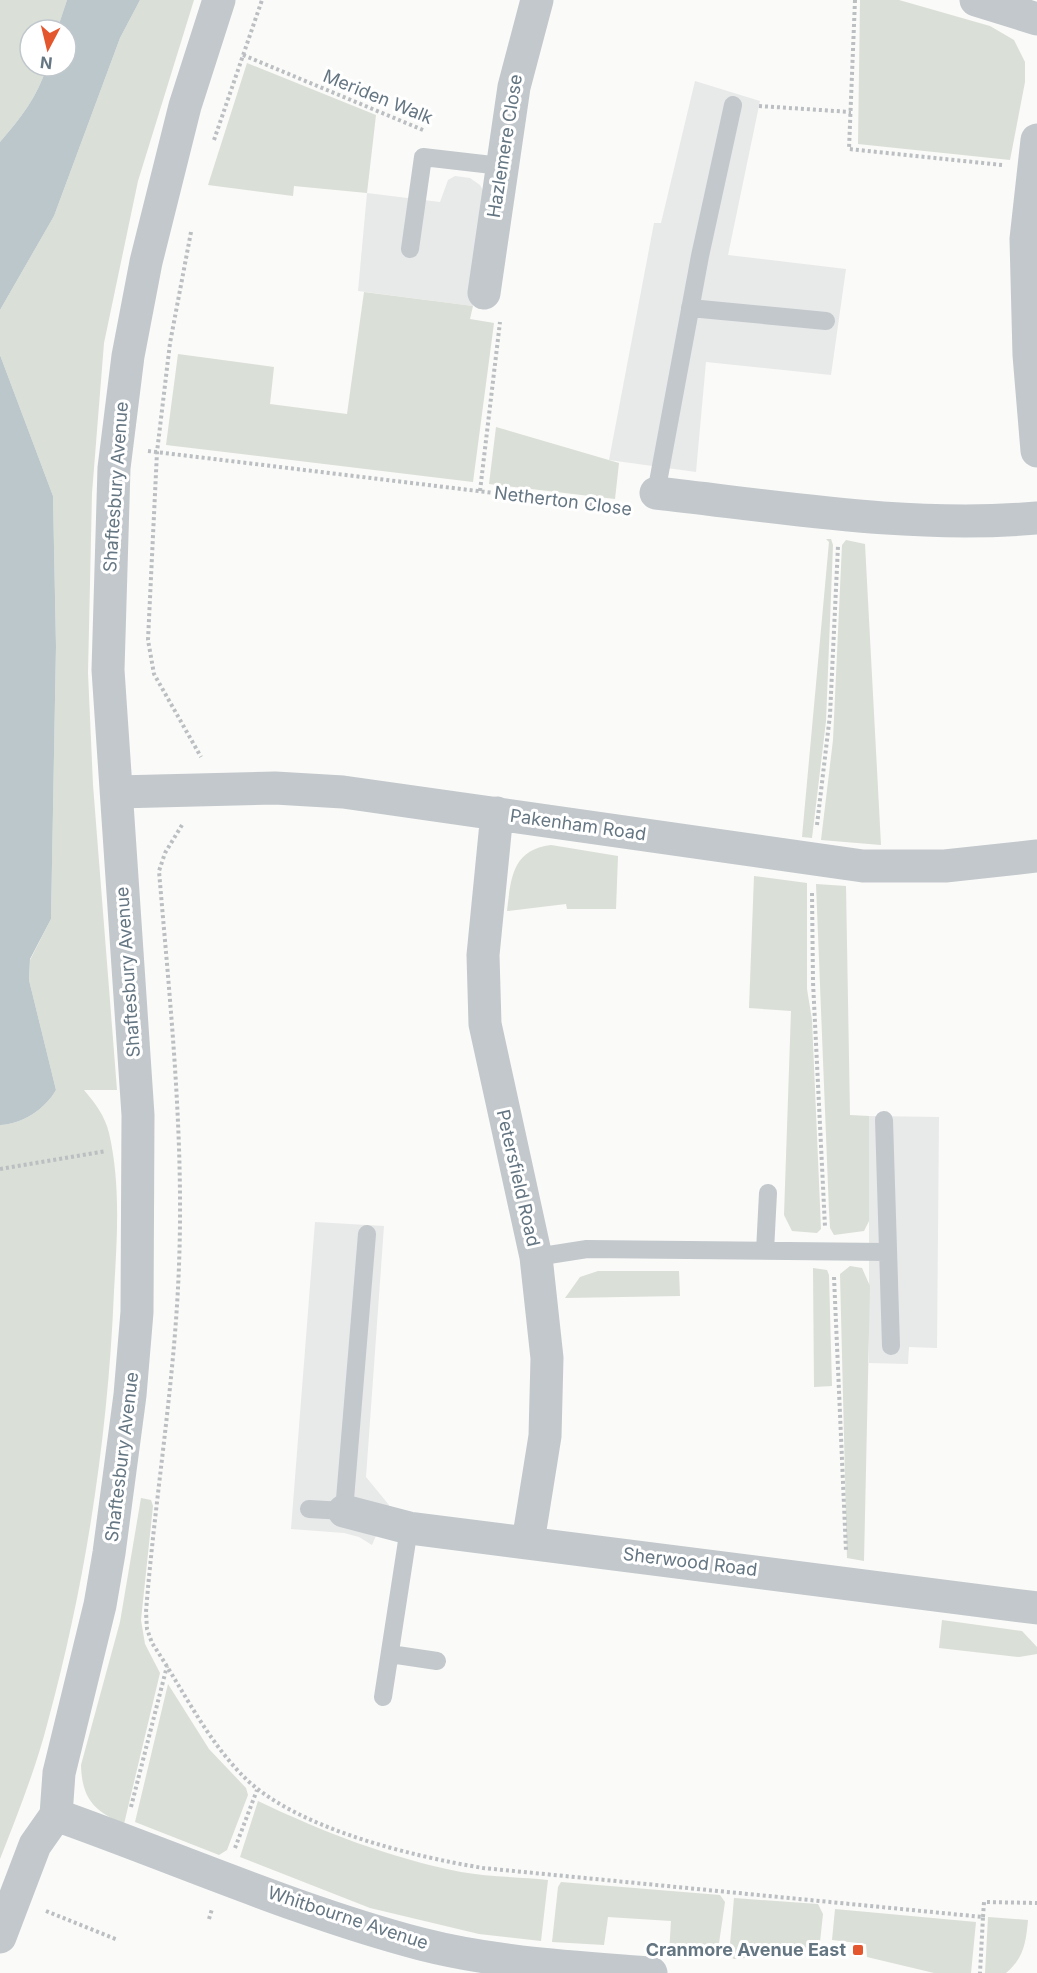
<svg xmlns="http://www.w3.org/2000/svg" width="1037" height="1973" viewBox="0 0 1037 1973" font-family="Inter,sans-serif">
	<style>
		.built { fill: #e8e9e9 }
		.green { fill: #dadfd7 }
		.water { fill: #bbc7cb }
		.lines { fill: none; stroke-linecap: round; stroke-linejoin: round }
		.path { stroke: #bbbfc2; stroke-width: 4; stroke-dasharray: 3 3; stroke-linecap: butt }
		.service { stroke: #c3c8cc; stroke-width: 18 }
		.minor { stroke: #c3c8cc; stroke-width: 33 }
		.tertiary { stroke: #c3c8cc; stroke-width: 33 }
		.poi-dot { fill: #e4572e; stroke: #fff; stroke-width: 2 }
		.labels { text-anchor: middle; stroke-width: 6; stroke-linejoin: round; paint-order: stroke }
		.street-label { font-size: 18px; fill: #657683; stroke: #fff }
		.poi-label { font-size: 18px; font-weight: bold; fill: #657683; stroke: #fff; text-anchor: end }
	</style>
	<rect width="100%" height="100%" fill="#fafaf8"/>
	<!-- built -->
	<path class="built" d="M 695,81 L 760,101 L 728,255 L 846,269 L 831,375 L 706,362 L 696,472 L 609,460 L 654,223 L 661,223 Z
		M 455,176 L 470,178 L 480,185 L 485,194 L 487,210 L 473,306 L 358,291 L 367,193 L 440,202 L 448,180 Z
		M 869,1116 L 939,1117 L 937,1348 L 909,1347 L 908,1364 L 869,1363 Z
		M 315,1222 L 384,1226 L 366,1477 L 389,1505 L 372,1545 L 359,1537 L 344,1533 L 291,1529 Z"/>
	<!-- green -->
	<path class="green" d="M 0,0 L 67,0 L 57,30 L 30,30 L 30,66 L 47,66 C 38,96 20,119 0,142 Z
		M 140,0 L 194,0 L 138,181 L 104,343 L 92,493 L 88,673 L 93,785 L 117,1090 L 84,1090 C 95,1103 105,1116 109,1133 C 121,1185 117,1239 114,1291 C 108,1436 86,1581 48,1721 C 36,1768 18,1813 0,1859 L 0,1125 C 23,1124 45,1109 56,1090 L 29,980 L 30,960 L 51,919 L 56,646 L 53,496 L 0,355 L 0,310 L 54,216 L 120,38 Z
		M 860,0 L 899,0 L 990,26 L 1014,40 L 1025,62 L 1025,82 L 1010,160 L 858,144 Z
		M 247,63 L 376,115 L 367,193 L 294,186 L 293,196 L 208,185 Z
		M 364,292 L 473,306 L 470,319 L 494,323 L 473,482 L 166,445 L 178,354 L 274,367 L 270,404 L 347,414 Z
		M 496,427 L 619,463 L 615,499 L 489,484 Z
		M 826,539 L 831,539 L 833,545 L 826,721 L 812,838 L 802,837 L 829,542 Z
		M 846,540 L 865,544 L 881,845 L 821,840 L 833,740 L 842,545 Z
		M 551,845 L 618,856 L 616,909 L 567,909 L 566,904 L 507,911 C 511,878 512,850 551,845 Z
		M 754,876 L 807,883 L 807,989 L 812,1020 L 821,1229 L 817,1233 L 792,1231 L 784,1215 L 791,1011 L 749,1008 Z
		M 816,884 L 846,886 L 850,1115 L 869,1116 L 869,1221 L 864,1231 L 834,1235 L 830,1228 L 829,1211 Z
		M 850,1266 L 862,1268 L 870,1286 L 864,1561 L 847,1558 L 840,1274 Z
		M 813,1268 L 827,1270 L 829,1275 L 832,1386 L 814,1387 Z
		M 598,1271 L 679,1271 L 680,1296 L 565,1298 L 580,1277 Z
		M 141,1498 L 151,1500 L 153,1506 L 141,1620 L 145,1644 L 160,1673 L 124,1824 C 94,1811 82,1799 81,1765 L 120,1622 Z
		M 942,1620 L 1022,1631 L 1037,1647 L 1037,1654 L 1019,1657 L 939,1648 Z
		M 168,1684 L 209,1749 L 246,1788 L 248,1795 L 227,1850 L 219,1855 L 135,1822 Z
		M 258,1801 C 323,1832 390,1858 461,1872 C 489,1877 520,1877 548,1880 L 541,1941 L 479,1934 L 370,1908 L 240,1857 Z
		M 561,1882 L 720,1895 L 725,1902 L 717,1957 L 669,1954 L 671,1921 L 608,1917 L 604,1945 L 552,1942 L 558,1887 Z
		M 734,1898 L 818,1904 L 823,1914 L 819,1951 L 734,1959 L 729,1956 Z
		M 835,1909 L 976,1922 L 971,1973 L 934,1973 L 867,1957 L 866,1944 L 832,1940 Z
		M 988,1917 L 1028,1920 C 1026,1942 1024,1958 1006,1973 L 985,1973 Z"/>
	<!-- water -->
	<path class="water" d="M 67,0 L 140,0 L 120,38 L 54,216 L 0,310 L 0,142 C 20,119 38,96 47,66 L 66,66 L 66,30 L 57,30 Z
		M 0,355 L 53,496 L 56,646 L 51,919 L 30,959 L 29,980 L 56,1090 C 45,1109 23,1124 0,1125 Z"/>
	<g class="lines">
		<!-- path -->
		<path class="path" d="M 855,0 L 849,149 L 1002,165
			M 243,55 L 423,130
			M 759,106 L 851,112
			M 214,140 L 262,0
			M 191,232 L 170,343 L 157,452 L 148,640 L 154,674 L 201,757
			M 148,451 L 626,509
			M 480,491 L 500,322
			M 182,825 L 165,853 L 159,871 C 170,1002 184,1134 179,1265 C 175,1381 155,1496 146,1612 L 147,1629 L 152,1643 C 181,1686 205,1737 242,1775 C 293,1828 411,1856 483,1868 L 983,1917 L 980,1973
			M 817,825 L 830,715 L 838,546
			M 812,893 L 813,982 L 825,1227
			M 0,1169 L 106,1151
			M 834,1277 L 846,1551
			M 131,1807 L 167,1666
			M 235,1848 L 257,1790
			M 46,1911 L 118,1940
			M 983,1917 L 984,1902 L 1037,1903
			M 209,1919 L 212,1909"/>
		<!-- service -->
		<path class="service" d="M 410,249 L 423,157 L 501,166
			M 690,308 L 826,321
			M 656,493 L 700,256 L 733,105
			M 884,1120 L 891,1346
			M 765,1251 L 768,1193
			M 536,1257 L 587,1249 L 888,1252
			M 309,1509 L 344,1511 L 367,1234
			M 390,1654 L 437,1661
			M 383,1697 L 409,1528"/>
		<!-- minor -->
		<path class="minor" d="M 976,0 L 1037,19
			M 1037,140 L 1026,239 L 1029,355 L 1037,451
			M 484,293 L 514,87 L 537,0
			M 656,493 C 782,507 910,529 1037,518
			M 117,792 L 275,788 L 343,792 L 863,866 L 945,866 L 1037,856
			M 497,813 L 483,955 L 485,1024 L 536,1257 L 547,1358 L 545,1436 L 528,1542
			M 344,1511 L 409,1528 L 1037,1608"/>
		<!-- tertiary -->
		<path class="tertiary" d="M 56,1815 C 177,1858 296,1911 421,1944 C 495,1963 574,1967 651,1973
			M 0,1937 L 35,1845 L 56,1815 L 59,1773 L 100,1605 L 109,1553 L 130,1395 L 137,1312 L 138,1115 L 108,670 L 114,468 L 128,356 L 146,262 L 185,106 L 219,0"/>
	</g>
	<!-- markers -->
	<rect class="poi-dot" x="852" y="1944" width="12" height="12" rx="3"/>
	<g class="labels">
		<!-- street labels -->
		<g class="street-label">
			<text transform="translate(378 97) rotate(22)" y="6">Meriden Walk</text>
			<text transform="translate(505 146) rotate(-81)" y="6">Hazlemere Close</text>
			<text transform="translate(116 487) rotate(-86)" y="6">Shaftesbury Avenue</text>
			<text transform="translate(563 501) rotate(7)" y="6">Netherton Close</text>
			<text transform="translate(578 825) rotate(8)" y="6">Pakenham Road</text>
			<text transform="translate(128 972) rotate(-94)" y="6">Shaftesbury Avenue</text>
			<text transform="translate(518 1178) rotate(77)" y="6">Petersfield Road</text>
			<text transform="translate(122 1457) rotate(-83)" y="6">Shaftesbury Avenue</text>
			<text transform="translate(690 1562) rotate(7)" y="6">Sherwood Road</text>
			<text transform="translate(348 1918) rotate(18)" y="6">Whitbourne Avenue</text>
		</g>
		<!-- poi labels -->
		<g class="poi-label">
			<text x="846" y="1956">Cranmore Avenue East</text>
		</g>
	</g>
	<!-- north arrow -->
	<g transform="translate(48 48) rotate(187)"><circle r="28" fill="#ffffff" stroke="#c1c8cd" stroke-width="1.5"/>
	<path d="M0-4.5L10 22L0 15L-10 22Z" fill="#e4572e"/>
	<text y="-9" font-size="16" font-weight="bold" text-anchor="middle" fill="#657683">N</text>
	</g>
</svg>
